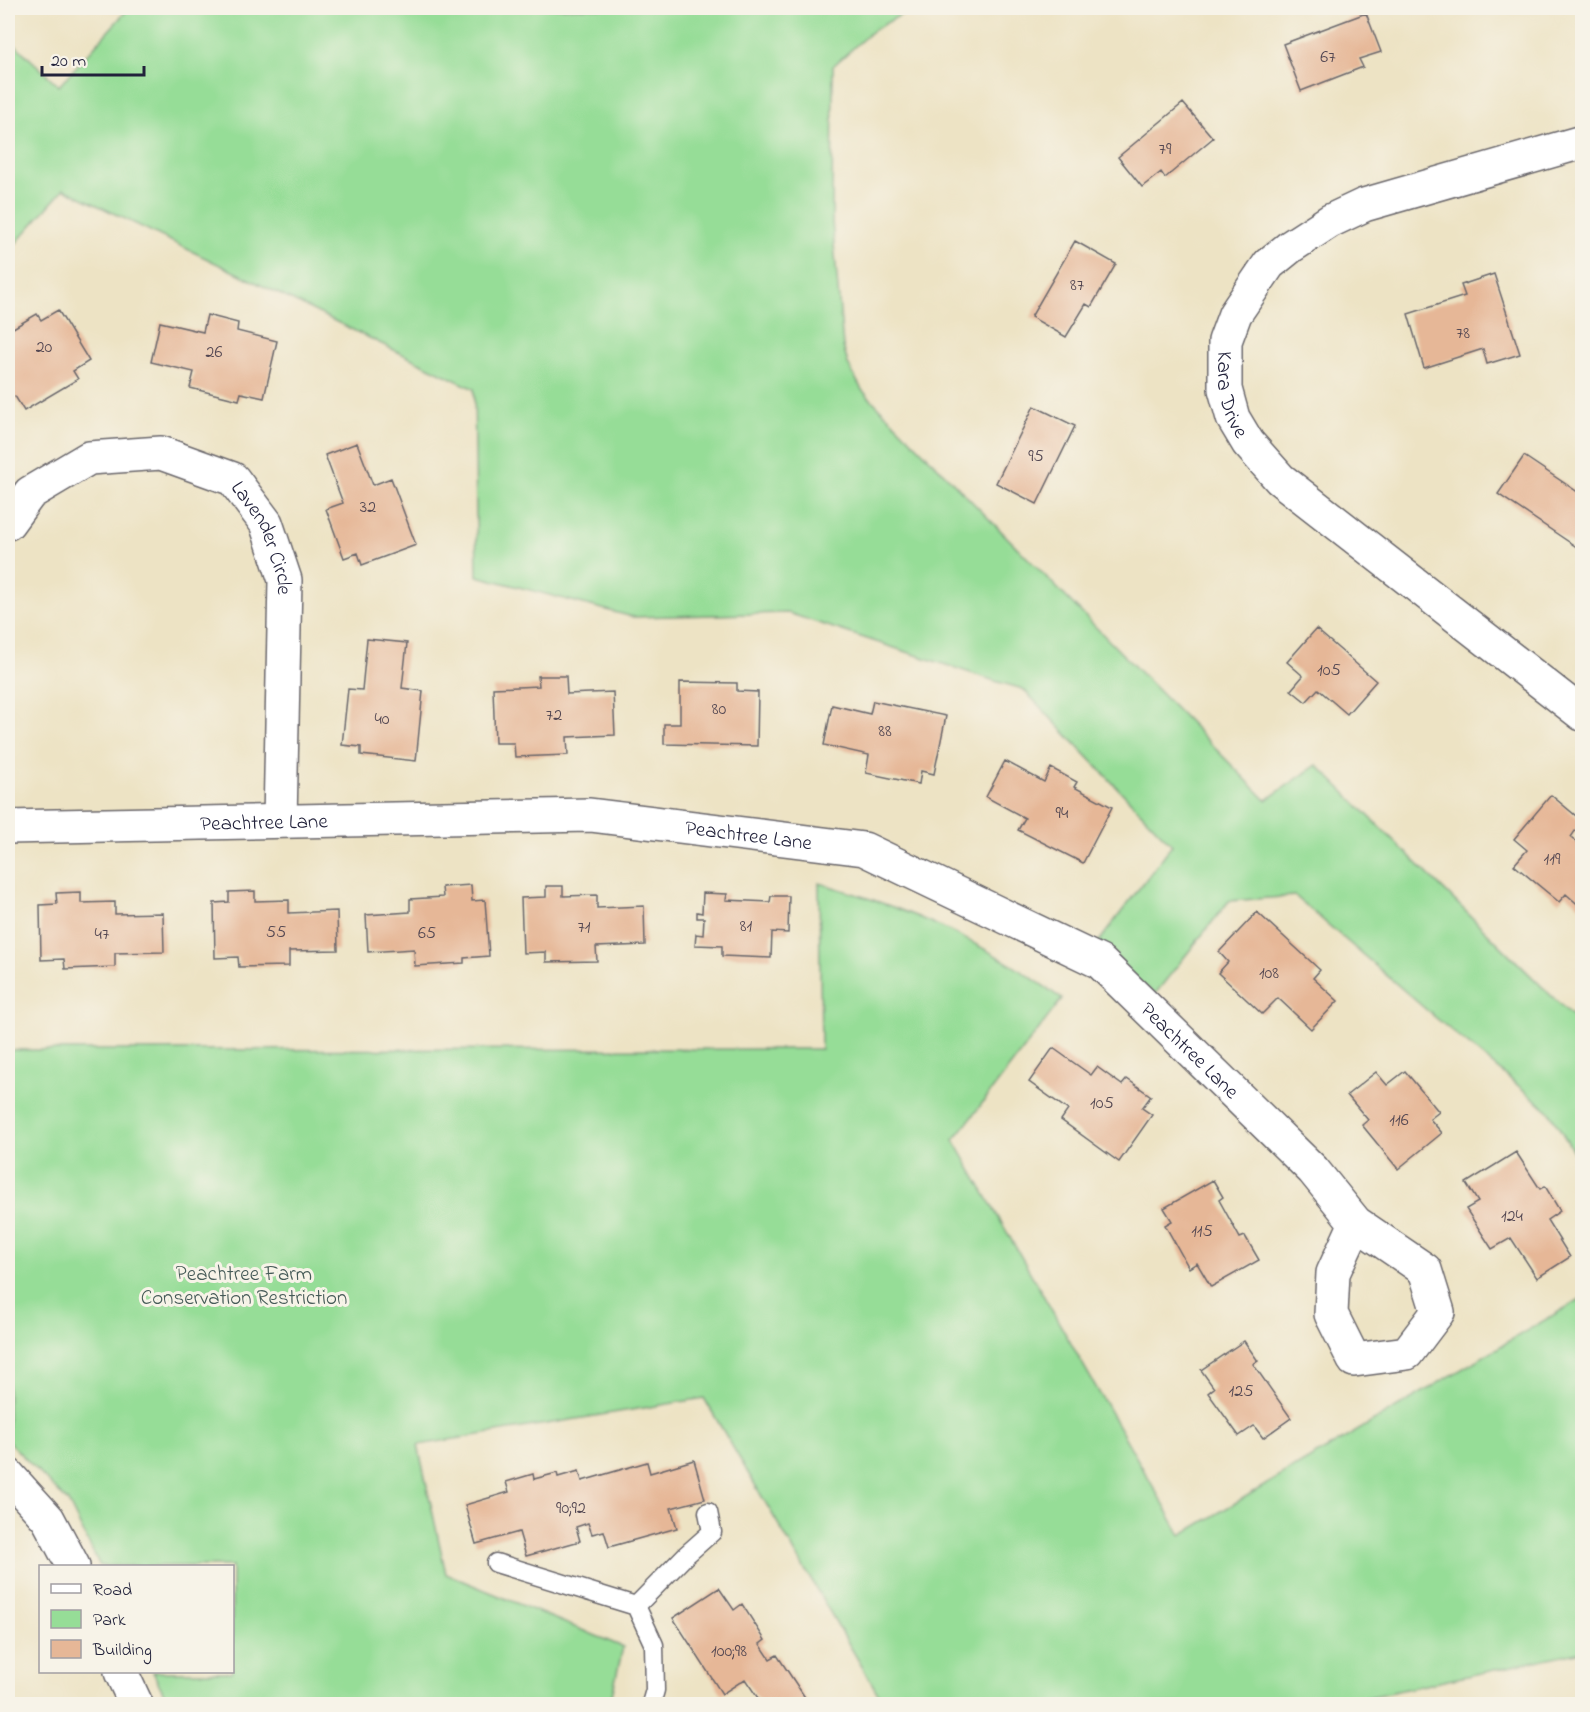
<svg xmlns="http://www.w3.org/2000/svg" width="1590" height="1712" viewBox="0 0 1590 1712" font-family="'Indie Flower',sans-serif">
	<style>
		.green { fill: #96dd97; stroke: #5c8069; stroke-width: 1.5 }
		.building { fill: #e6b797 }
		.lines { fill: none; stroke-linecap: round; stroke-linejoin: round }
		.service-casing { stroke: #69666b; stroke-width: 21 }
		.minor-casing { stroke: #69666b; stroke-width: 36 }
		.service { stroke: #fff; stroke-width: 18 }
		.minor { stroke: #fff; stroke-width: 33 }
		.labels { text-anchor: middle; stroke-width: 6; stroke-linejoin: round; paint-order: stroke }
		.number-label { font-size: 18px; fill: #534752 }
		.street-label { font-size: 21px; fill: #22223b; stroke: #f7f3e8 }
		.park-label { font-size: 21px; fill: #455a57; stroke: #f7f3e8 }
	</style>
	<rect width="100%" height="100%" fill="#f7f3e8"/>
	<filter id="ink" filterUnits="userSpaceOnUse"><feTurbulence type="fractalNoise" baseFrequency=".0167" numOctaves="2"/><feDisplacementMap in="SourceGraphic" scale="12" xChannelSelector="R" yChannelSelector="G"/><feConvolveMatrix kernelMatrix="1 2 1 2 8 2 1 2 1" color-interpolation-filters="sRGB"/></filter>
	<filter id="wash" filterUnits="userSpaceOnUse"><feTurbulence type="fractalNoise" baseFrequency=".008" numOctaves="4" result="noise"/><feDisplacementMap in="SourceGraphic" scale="24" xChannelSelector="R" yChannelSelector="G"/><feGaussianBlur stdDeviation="1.35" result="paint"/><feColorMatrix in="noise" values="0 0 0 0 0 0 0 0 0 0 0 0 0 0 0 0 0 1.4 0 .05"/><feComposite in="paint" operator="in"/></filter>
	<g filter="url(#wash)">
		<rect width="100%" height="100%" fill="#ede3c4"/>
		<!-- green -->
		<path class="green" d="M 129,8 L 913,8 L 872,31 L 833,66 L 832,221 L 843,346 L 848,364 L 862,390 L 1266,800 L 1317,765 L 1582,1026 L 1582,1166 L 1549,1111 L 1430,1013 L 1295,896 L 1229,901 L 1155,994 L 1094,948 L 1172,845 L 1023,689 L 995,681 L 788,613 L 633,617 L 477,576 L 474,389 L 64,189 L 8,252 L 8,38 L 59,86 Z
			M 819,883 C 911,909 985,942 1062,999 L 954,1140 L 1181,1535 L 1582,1298 L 1582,1651 L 1337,1704 L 884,1704 L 704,1398 L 418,1445 L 446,1574 L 623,1647 L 610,1704 L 169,1704 L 153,1672 L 232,1672 L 232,1566 L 100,1566 L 68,1502 L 8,1441 L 8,1050 L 821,1049 Z"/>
		<g id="blocks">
			<!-- building -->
			<path class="building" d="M 1366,13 L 1381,52 L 1359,59 L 1363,67 L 1301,91 L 1283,44 Z
				M 1183,103 L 1213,138 L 1165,178 L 1161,172 L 1142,187 L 1118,157 Z
				M 1075,241 L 1116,264 L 1091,307 L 1086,304 L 1066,337 L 1031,317 Z
				M 1494,274 L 1520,354 L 1487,364 L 1483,349 L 1424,368 L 1408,314 L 1465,296 L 1461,285 Z
				M 58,310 L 89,361 L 73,371 L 78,379 L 24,411 L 15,396 L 8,401 L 8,331 L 37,314 L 41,320 Z
				M 207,315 L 238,323 L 237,331 L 277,341 L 264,398 L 241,393 L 239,400 L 190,388 L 194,372 L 151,362 L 160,322 L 203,332 Z
				M 1034,406 L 1075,426 L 1037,504 L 996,483 Z
				M 357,443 L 373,485 L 391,478 L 416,545 L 362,565 L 358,553 L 344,558 L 326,509 L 343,503 L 325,455 Z
				M 1524,456 L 1582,495 L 1582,541 L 1578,548 L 1498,494 Z
				M 1316,629 L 1376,681 L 1347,714 L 1318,689 L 1306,702 L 1291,690 L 1303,676 L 1287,662 Z
				M 367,639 L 407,643 L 402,688 L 423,691 L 416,761 L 361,755 L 361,747 L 342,745 L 348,689 L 362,690 Z
				M 538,676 L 566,676 L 567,694 L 613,692 L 615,735 L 567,737 L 568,755 L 515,757 L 514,743 L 495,743 L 493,688 L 539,686 Z
				M 680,682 L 737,683 L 737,691 L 758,692 L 757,746 L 664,744 L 664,724 L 680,724 Z
				M 873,701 L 946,716 L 934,774 L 921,771 L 919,784 L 866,773 L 869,755 L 824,745 L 832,705 L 870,714 Z
				M 1005,761 L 1044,782 L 1051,768 L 1077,782 L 1074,787 L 1112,807 L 1083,863 L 1018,830 L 1025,818 L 986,797 Z
				M 1551,795 L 1582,821 L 1571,837 L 1582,846 L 1582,908 L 1566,894 L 1559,902 L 1514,865 L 1527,850 L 1514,839 Z
				M 471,885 L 472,901 L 485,900 L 489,956 L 464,958 L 464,963 L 415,966 L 414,949 L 368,952 L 366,915 L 410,912 L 410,899 L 443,897 L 442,887 Z
				M 546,886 L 563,886 L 563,896 L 597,895 L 597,908 L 644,906 L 645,945 L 596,947 L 597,961 L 546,962 L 546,952 L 523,953 L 521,898 L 546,897 Z
				M 255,891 L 255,901 L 289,900 L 289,913 L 337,911 L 338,950 L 289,951 L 289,966 L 239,967 L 238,957 L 215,958 L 214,903 L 229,902 L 229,892 Z
				M 81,892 L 81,903 L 115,902 L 115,914 L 163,913 L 164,952 L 115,953 L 115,967 L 65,969 L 64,959 L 41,960 L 40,905 L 57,904 L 56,893 Z
				M 703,893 L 727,894 L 726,900 L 770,902 L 771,896 L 789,896 L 788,933 L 772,932 L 771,958 L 722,956 L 722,946 L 695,945 L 696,934 L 703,935 L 704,918 L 697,918 L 697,912 L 702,913 Z
				M 1257,912 L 1320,970 L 1313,978 L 1338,1001 L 1311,1029 L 1278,998 L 1262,1014 L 1218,973 L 1228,962 L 1219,952 Z
				M 1053,1048 L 1091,1075 L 1097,1067 L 1122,1085 L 1127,1079 L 1151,1096 L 1142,1108 L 1152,1115 L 1119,1162 L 1061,1120 L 1068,1110 L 1029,1082 Z
				M 1405,1071 L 1439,1112 L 1430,1119 L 1442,1133 L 1398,1169 L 1362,1125 L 1368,1120 L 1347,1095 L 1376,1072 L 1387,1085 Z
				M 1516,1152 L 1540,1189 L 1545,1186 L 1560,1211 L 1547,1220 L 1570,1257 L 1537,1278 L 1511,1238 L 1492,1249 L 1466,1209 L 1478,1202 L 1466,1183 Z
				M 1213,1180 L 1223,1197 L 1219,1200 L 1240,1238 L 1245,1236 L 1259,1260 L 1211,1287 L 1197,1263 L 1189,1268 L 1165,1225 L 1172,1221 L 1164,1208 Z
				M 1244,1341 L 1258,1361 L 1253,1364 L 1291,1418 L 1263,1438 L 1254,1426 L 1239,1436 L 1208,1393 L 1214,1388 L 1201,1370 Z
				M 694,1460 L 705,1499 L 671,1508 L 677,1528 L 609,1547 L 604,1531 L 592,1534 L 588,1523 L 576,1527 L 580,1541 L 526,1556 L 519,1532 L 476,1544 L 465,1505 L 509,1492 L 506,1482 L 533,1474 L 534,1479 L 557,1473 L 558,1477 L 579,1471 L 582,1481 L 647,1462 L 650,1473 Z
				M 719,1588 L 734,1610 L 742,1604 L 765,1640 L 760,1644 L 770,1659 L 777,1655 L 808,1702 L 803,1704 L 762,1704 L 745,1679 L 722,1694 L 673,1618 Z"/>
		</g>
	</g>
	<g filter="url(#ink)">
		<use href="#blocks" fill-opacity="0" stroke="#69666b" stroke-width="1.5"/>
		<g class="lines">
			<defs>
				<path id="service" d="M 496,1563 L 636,1606 L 654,1645 L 655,1690 L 651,1704
					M 636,1606 L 686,1555 L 712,1532 L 708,1512"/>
				<g id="minor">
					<path id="s1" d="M 1582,142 L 1364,205 L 1330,221 L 1290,247 L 1269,264 L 1235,314 L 1225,341 L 1225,389 L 1233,418 L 1248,443 L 1280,479 L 1582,714"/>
					<path id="s2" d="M 8,523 L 30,493 L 89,458 L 161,453 L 233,479 L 266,523 L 285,580 L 280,821"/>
					<path id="s3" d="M 8,827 L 590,815 L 864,849 L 1100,962 L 1313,1170 L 1356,1223 L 1425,1270 L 1438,1312 L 1407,1353 L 1354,1360 L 1331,1314 L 1333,1273 L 1356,1223"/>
					<path d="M 8,1475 L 48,1519 L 73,1566"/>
					<path d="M 121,1672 L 136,1704"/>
				</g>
			</defs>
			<!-- service casing -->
			<use href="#service" class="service-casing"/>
			<!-- minor casing -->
			<use href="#minor" class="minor-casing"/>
			<!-- service -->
			<use href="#service" class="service"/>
			<!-- minor -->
			<use href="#minor" class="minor"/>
		</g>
	</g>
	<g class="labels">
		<!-- number labels -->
		<g class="number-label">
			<text x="1328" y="62">67</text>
			<text x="1165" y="154">79</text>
			<text x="1077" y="290">87</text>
			<text x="1463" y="338">78</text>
			<text x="44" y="352">20</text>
			<text x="214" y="357">26</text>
			<text x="1036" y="461">95</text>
			<text x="368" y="512">32</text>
			<text x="1329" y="675">105</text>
			<text x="719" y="714">80</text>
			<text x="554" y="720">72</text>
			<text x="382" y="724">40</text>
			<text x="885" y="736">88</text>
			<text x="1062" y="818">94</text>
			<text x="1552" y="864">119</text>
			<text x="746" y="931">81</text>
			<text x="584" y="932">71</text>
			<text x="276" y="937">55</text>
			<text x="427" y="938">65</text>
			<text x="102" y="939">47</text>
			<text x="1269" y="978">108</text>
			<text x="1102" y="1108">105</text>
			<text x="1399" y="1125">116</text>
			<text x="1512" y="1221">124</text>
			<text x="1202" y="1236">115</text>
			<text x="1241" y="1396">125</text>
			<text x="571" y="1513">90;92</text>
			<text x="729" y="1656">100;98</text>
		</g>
		<!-- street labels -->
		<g class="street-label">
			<text dy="7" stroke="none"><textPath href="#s1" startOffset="483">Kara Drive</textPath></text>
			<text dy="7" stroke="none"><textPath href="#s2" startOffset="322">Lavender Circle</textPath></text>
			<text dy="7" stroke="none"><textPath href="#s3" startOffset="256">Peachtree Lane</textPath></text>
			<text dy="7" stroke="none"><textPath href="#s3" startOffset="742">Peachtree Lane</textPath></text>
			<text dy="7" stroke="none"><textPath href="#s3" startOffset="1246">Peachtree Lane</textPath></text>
		</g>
		<!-- park labels -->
		<g class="park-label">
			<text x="244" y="1280">Peachtree Farm<tspan x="244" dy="24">Conservation Restriction</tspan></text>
		</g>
	</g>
	<!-- margin -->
	<rect width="1590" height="1712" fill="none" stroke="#f7f3e8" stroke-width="30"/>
	<!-- legend -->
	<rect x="39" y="1565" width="195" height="108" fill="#f7f3e8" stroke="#a29fa3" stroke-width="1.5"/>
	<rect x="51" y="1584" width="30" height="9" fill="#ffffff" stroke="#a29fa3" stroke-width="1.5"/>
	<text x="93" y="1595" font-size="18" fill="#22223b">Road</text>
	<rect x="51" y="1610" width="30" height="18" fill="#96dd97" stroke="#a29fa3" stroke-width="1.5"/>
	<text x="93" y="1625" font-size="18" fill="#22223b">Park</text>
	<rect x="51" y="1640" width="30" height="18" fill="#e6b797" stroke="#a29fa3" stroke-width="1.5"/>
	<text x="93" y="1655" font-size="18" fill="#22223b">Building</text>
	<!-- scale -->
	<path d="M42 66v9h102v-9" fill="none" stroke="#22223b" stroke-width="3"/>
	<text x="51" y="66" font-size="18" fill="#22223b" stroke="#f7f3e8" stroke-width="4.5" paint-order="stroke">20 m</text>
</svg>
